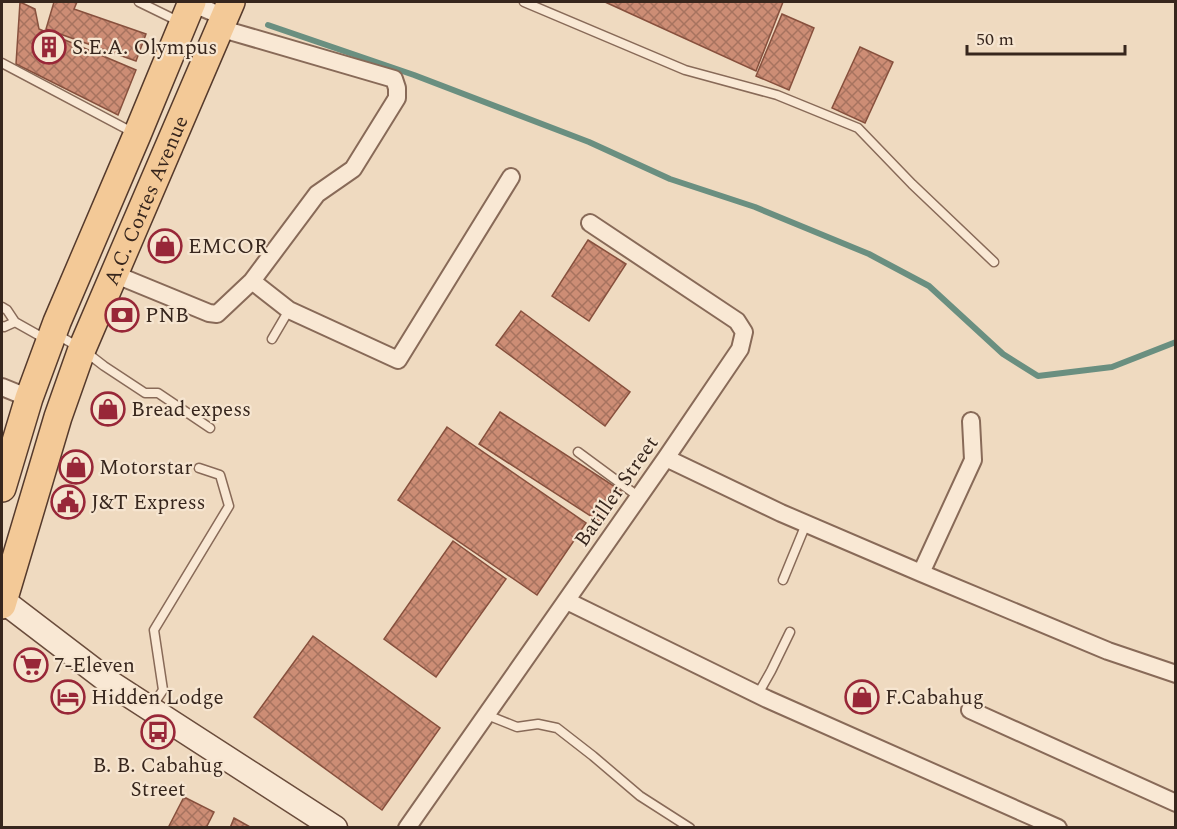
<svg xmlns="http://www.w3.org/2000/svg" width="1177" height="829" viewBox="0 0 1177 829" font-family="Spectral,serif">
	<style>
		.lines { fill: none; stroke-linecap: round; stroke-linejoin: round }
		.stream { stroke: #6a8f80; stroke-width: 6 }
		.building { fill: url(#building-cross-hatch); stroke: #87503d; stroke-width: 1.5 }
		.lane-casing { stroke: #886a58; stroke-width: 11 }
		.street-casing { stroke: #886a58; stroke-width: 20 }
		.secondary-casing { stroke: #6a4c3b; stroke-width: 27 }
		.primary-casing { stroke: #553a2c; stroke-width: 30 }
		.lane { stroke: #f9e8d4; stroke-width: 8 }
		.street { stroke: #f9e8d4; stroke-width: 16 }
		.secondary { stroke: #f9e8d4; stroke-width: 24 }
		.primary { stroke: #f3c997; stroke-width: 27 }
		.labels { text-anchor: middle; stroke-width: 4.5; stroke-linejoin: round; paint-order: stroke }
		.poi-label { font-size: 21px; fill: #37261d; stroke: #f6e5d0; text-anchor: start }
		.street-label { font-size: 21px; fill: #37261d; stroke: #f6e5d0 }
	</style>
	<defs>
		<pattern id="building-cross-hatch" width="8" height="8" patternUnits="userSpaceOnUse" patternTransform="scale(1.5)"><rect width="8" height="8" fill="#cd8d75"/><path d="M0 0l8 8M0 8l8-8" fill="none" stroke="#a7735f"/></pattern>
	</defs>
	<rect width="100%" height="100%" fill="#efdac0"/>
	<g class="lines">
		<!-- stream -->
		<path class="stream" d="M 268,25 L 414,75 L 589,142 L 670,179 L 755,207 L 869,254 L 929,286 L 1003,354 L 1038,376 L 1112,367 L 1176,342"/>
	</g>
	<!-- building -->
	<path class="building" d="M 20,2 L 35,9 L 39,29 L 136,70 L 118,115 L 16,64 Z
		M 54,2 L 77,2 L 74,9 L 146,34 L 136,61 L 46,29 Z
		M 605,2 L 783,2 L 756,71 Z
		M 782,14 L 814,28 L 789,90 L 756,76 Z
		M 860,47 L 893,62 L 865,123 L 832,108 Z
		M 588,240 L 626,264 L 589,321 L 552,296 Z
		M 521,311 L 630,392 L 605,426 L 496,345 Z
		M 500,412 L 623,492 L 603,524 L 479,444 Z
		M 447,427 L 586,523 L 537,595 L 398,500 Z
		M 453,541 L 506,579 L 436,677 L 384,639 Z
		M 313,636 L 440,728 L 382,810 L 254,717 Z
		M 184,797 L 214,812 L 206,828 L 168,828 Z
		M 234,818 L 252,828 L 230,828 Z"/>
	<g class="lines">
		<defs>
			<path id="lane" d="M 139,2 L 180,22
				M 524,2 L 685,70 L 777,95 L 858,128 L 912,184 L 994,262
				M 2,63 L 134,133
				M 2,307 L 7,310 L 15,322 L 47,340
				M 2,326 L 4,327 L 15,322
				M 56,334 L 82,349 L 104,366 L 145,393 L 158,393 L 210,428
				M 272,339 L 289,310
				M 578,452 L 639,497
				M 783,580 L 806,524
				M 758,694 L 771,671 L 790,632
				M 151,708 L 163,690 L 154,630 L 229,506 L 220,475 L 199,468
				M 487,715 L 517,727 L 538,724 L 557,728 L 593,756 L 640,796 L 690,828"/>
			<path id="street" d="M 189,2 L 224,17
				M 114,274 L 209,313 L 217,314 L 252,281 L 317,194 L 353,169 L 397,98 L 397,88 L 394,79 L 219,28
				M 252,281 L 289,310 L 398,360 L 511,177
				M 2,387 L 29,398
				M 666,458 L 781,513 L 921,573 L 1108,651 L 1176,674
				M 921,573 L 973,460 L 971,421
				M 567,601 L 767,699 L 1058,828
				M 970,710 L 1176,803
				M 407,828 L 666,458 L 740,349 L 744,332 L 737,321 L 590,223"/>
			<path id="secondary" d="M 2,600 L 112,684 L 335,828"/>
			<g id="primary">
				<path d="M 2,488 L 29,398 L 57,322 L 137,135 L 192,2"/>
				<path id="s1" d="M 2,605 L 58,417 L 82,349 L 231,2"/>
			</g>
		</defs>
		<!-- lane casing -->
		<use href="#lane" class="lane-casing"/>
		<!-- street casing -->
		<use href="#street" class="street-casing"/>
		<!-- secondary casing -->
		<use href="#secondary" class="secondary-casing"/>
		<!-- primary casing -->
		<use href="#primary" class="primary-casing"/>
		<!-- lane -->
		<use href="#lane" class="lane"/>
		<!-- street -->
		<use href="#street" class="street"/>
		<!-- secondary -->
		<use href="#secondary" class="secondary"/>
		<!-- primary -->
		<use href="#primary" class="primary"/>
	</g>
	<!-- icons -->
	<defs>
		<symbol id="building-ring" viewBox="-11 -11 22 22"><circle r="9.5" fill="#f6e5d0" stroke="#982738" stroke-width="1.5"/><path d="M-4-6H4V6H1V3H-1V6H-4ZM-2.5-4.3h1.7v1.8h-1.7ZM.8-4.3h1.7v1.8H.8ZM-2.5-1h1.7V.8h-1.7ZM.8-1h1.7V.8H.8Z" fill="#982738"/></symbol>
		<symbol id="shop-ring" viewBox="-11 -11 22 22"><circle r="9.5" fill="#f6e5d0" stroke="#982738" stroke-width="1.5"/><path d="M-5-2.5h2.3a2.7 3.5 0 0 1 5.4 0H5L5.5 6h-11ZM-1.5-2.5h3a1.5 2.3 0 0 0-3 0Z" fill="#982738"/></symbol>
		<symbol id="bank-ring" viewBox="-11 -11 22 22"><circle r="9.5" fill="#f6e5d0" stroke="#982738" stroke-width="1.5"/><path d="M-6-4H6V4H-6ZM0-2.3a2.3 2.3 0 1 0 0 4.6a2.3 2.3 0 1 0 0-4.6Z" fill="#982738"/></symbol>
		<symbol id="civic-ring" viewBox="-11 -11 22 22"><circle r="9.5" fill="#f6e5d0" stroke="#982738" stroke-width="1.5"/><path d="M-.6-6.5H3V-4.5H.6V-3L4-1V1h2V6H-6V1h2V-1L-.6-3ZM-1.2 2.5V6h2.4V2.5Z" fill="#982738"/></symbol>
		<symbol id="supermarket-ring" viewBox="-11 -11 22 22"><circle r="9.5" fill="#f6e5d0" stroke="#982738" stroke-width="1.5"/><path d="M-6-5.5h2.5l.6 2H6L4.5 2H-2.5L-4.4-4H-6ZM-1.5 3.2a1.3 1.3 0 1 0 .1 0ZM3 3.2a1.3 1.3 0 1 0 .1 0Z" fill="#982738"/></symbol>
		<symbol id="hotel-ring" viewBox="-11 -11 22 22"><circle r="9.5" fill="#f6e5d0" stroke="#982738" stroke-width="1.5"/><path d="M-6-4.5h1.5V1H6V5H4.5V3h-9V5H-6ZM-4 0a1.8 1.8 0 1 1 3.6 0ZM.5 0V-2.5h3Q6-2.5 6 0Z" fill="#982738"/></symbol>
		<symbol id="bus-ring" viewBox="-11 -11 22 22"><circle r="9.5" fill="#f6e5d0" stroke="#982738" stroke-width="1.5"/><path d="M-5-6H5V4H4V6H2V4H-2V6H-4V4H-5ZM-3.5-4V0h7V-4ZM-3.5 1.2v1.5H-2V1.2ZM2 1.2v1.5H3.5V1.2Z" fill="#982738"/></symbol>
	</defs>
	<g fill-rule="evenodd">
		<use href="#building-ring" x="30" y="28" width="38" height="38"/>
		<use href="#shop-ring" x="146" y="227" width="38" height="38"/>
		<use href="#bank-ring" x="103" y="296" width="38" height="38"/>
		<use href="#shop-ring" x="89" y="390" width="38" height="38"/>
		<use href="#shop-ring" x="57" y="448" width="38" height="38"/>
		<use href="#civic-ring" x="49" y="483" width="38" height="38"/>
		<use href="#supermarket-ring" x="12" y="646" width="38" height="38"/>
		<use href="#hotel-ring" x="49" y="678" width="38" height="38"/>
		<use href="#shop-ring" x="843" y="678" width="38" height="38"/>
		<use href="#bus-ring" x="139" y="713" width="38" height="38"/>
	</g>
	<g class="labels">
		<!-- poi labels -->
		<g class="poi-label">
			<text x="72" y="54">S.E.A. Olympus</text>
			<text x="188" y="253">EMCOR</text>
			<text x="145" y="322">PNB</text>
			<text x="131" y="416">Bread expess</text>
			<text x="99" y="474">Motorstar</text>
			<text x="91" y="509">J&amp;T Express</text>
			<text x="54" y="672">7-Eleven</text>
			<text x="91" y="704">Hidden Lodge</text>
			<text x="885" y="704">F.Cabahug</text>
			<text x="158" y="772" text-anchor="middle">B. B. Cabahug<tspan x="158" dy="24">Street</tspan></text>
		</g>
		<!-- street labels -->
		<g class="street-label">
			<text dy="7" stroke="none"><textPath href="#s1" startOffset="430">A.C. Cortes Avenue</textPath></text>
			<text transform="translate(616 491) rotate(-55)" y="7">Batiller Street</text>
		</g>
	</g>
	<!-- border -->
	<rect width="1177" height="829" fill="none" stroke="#37261d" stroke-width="6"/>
	<!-- scale -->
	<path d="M967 45v9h158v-9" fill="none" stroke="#37261d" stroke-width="3"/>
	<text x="976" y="45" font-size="18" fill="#37261d" stroke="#f6e5d0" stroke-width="4.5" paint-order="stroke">50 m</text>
</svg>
